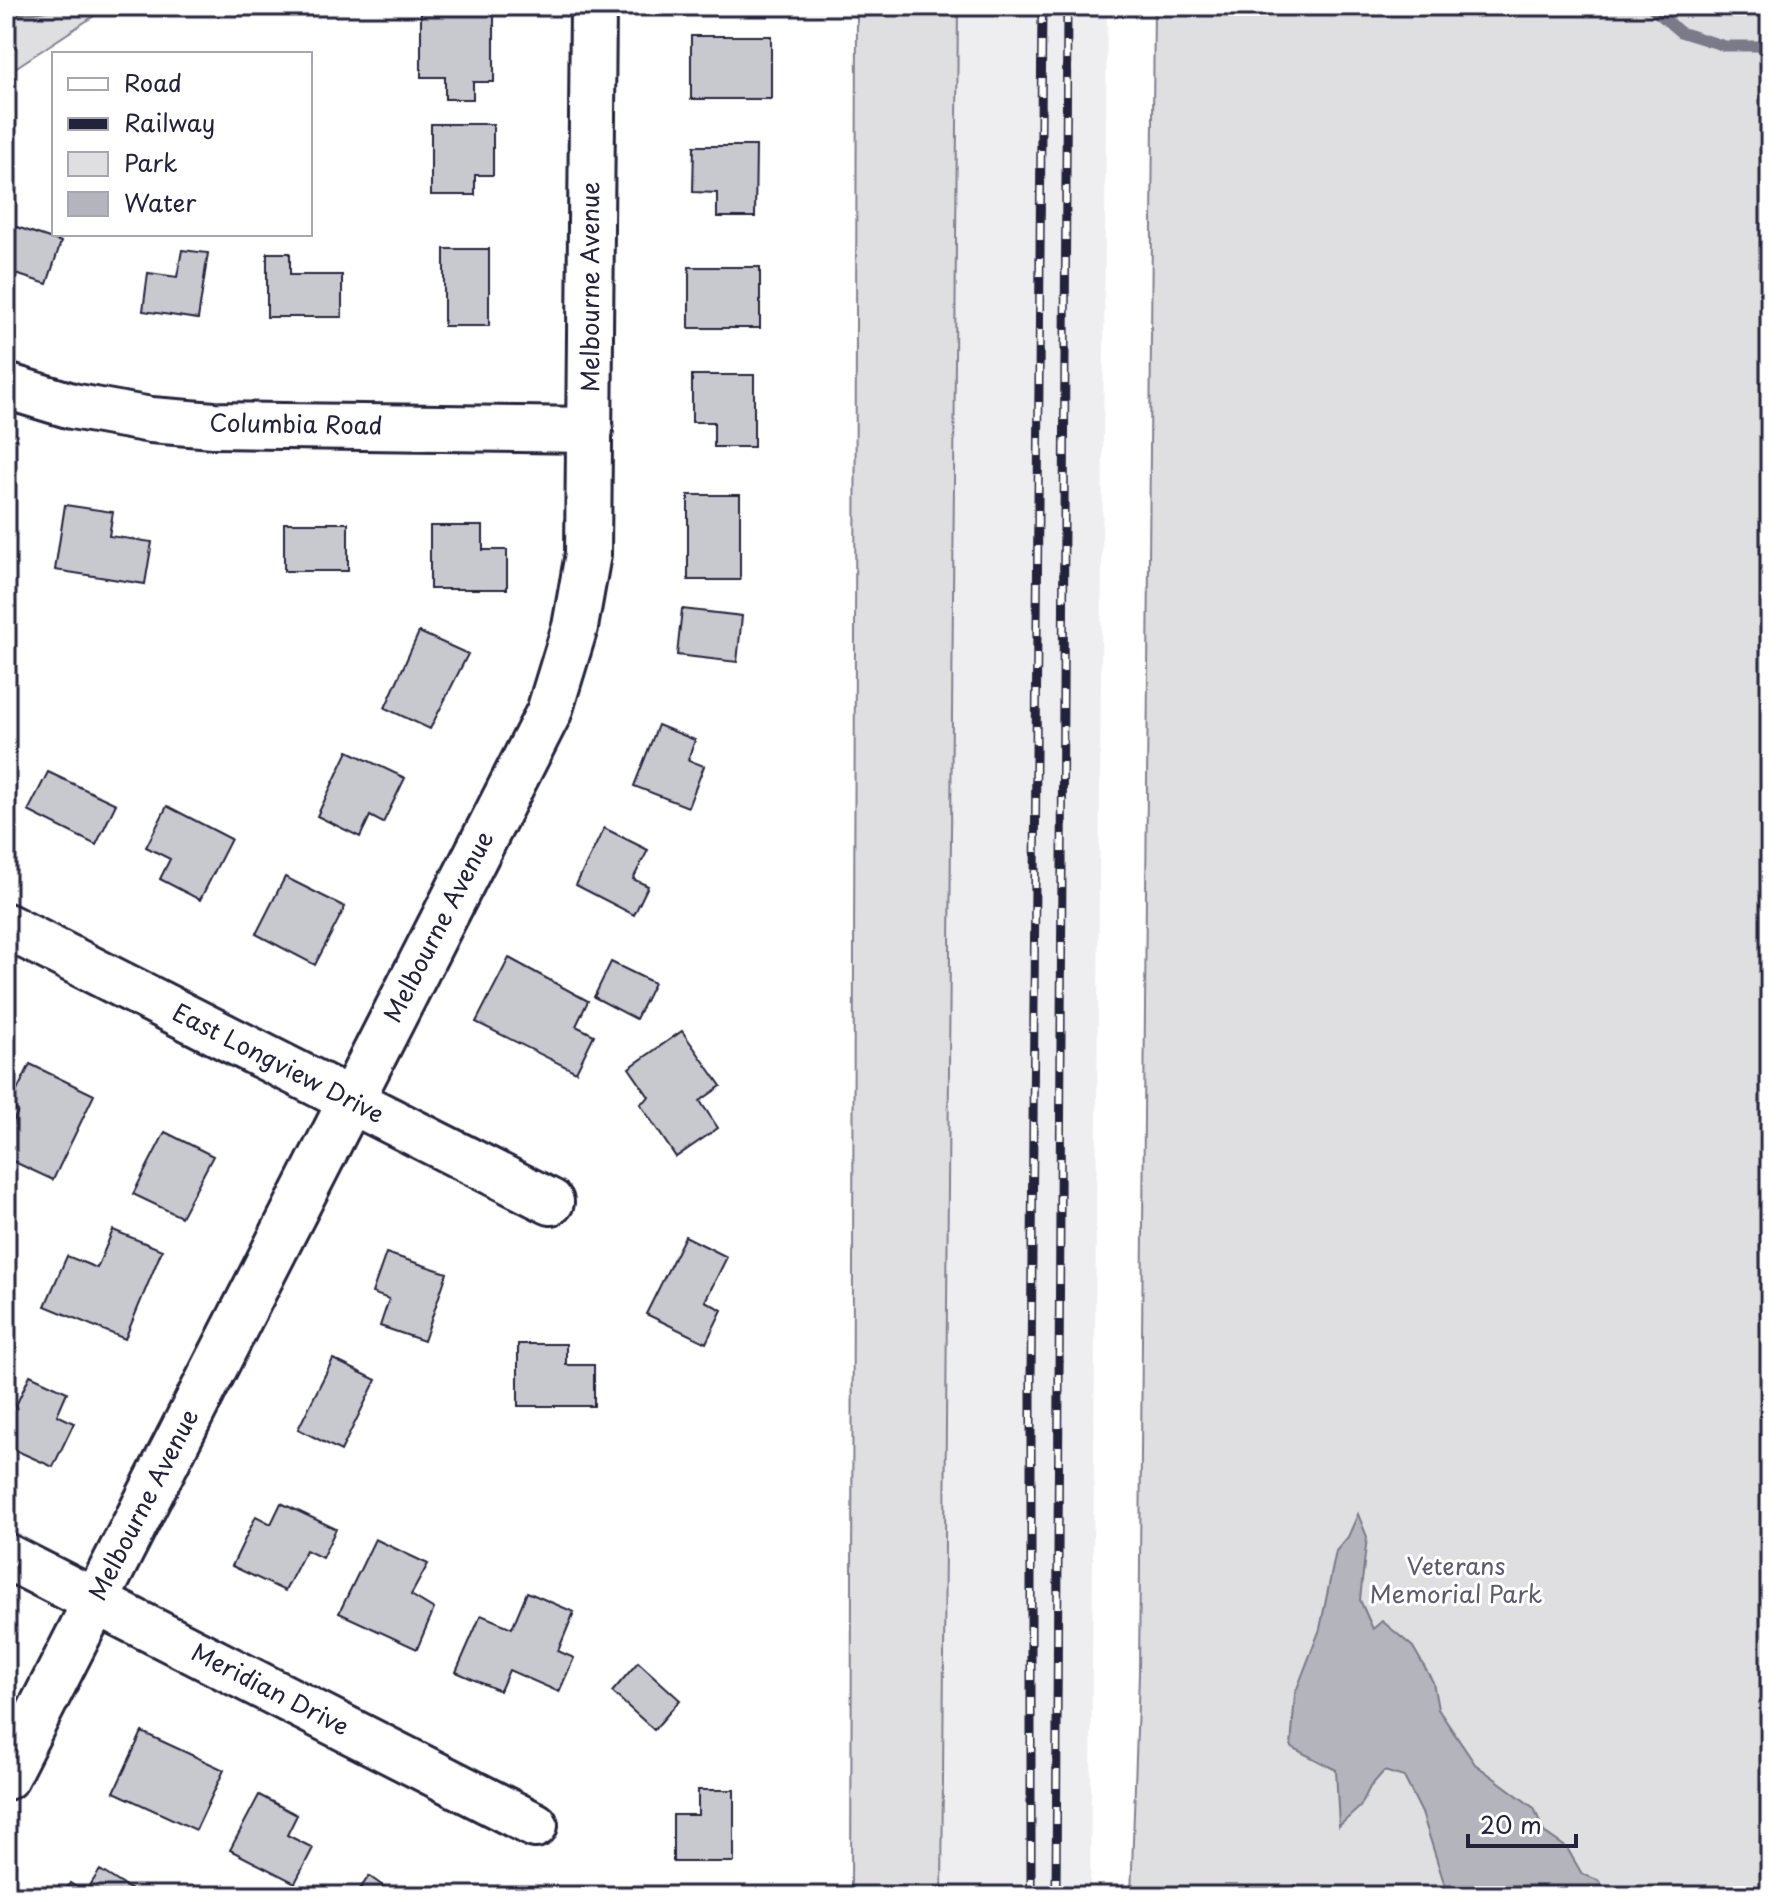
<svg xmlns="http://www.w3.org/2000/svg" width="1776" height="1902" viewBox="0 0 1776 1902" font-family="'Playpen Sans',sans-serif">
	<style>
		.built { fill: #eeeef1 }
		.green { fill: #dfdfe2; stroke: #80808e; stroke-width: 2 }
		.water { fill: #b4b4bc; stroke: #7a7a88; stroke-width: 2 }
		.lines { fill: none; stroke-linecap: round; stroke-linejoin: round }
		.stream { stroke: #7a7a88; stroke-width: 11 }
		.building { fill: #c8c8cf; stroke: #22223b; stroke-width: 2 }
		.minor-casing { stroke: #22223b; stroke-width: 50 }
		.minor { stroke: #fff; stroke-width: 44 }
		.rail-casing { stroke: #22223b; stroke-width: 9 }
		.rail { stroke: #fff; stroke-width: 6; stroke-dasharray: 18; stroke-linecap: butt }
		.labels { text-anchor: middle; stroke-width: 6; stroke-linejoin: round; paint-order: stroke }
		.street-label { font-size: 24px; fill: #22223b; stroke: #fff }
		.park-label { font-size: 24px; fill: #5b5b6d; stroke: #fff }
	</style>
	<rect width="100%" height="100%" fill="#fff"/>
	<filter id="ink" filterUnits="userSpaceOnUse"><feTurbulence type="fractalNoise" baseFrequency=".0125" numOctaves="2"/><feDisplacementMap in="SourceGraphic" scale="16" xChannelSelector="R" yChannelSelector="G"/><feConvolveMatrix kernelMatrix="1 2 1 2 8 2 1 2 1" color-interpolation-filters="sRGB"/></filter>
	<g filter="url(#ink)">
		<!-- built -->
		<path class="built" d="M 958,6 L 1107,6 L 1090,1896 L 943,1896 Z"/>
		<!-- green -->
		<path class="green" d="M 6,6 L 109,6 L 6,74 Z
			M 515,6 L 958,6 L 942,1896 L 851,1896 L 857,11 Z
			M 1154,6 L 1770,6 L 1770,1896 L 1131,1896 L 1139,1675 Z"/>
		<!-- water -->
		<path class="water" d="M 6,6 L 72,6 L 35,13 L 6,15 Z
			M 1358,1514 L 1367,1537 L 1360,1600 L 1373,1629 L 1382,1621 L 1413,1647 L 1433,1682 L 1438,1709 L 1475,1764 L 1534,1808 L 1544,1832 L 1567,1848 L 1582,1874 L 1598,1880 L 1609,1896 L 1446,1896 L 1445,1886 L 1422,1813 L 1404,1777 L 1384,1771 L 1370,1787 L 1360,1807 L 1339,1826 L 1336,1770 L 1291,1747 L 1295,1694 L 1320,1629 L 1336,1551 L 1348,1537 Z"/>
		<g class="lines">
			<!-- stream -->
			<path class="stream" d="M 1650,6 L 1680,32 L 1725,46 L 1770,46"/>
		</g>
		<!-- building -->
		<path class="building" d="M 421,10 L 494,10 L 494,82 L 473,82 L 473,99 L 445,99 L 445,77 L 421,77 Z
			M 691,36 L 771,36 L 771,99 L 691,99 Z
			M 431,124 L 493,124 L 493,175 L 475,175 L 475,195 L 431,195 Z
			M 694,146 L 756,146 L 755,217 L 717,217 L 717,193 L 693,192 Z
			M 8,224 L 61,242 L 47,284 L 6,271 Z
			M 444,249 L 489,249 L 489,326 L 444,326 Z
			M 182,250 L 208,253 L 198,319 L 143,311 L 148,273 L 177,277 Z
			M 267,253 L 290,253 L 290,275 L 342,275 L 342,317 L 267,317 Z
			M 689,267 L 760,267 L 760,328 L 689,328 Z
			M 692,375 L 754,375 L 754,447 L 714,447 L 714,422 L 692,422 Z
			M 688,495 L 740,495 L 740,580 L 688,580 Z
			M 65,505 L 113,512 L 109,536 L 152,542 L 145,584 L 55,570 Z
			M 284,523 L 348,523 L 348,571 L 284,571 Z
			M 430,526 L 483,526 L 483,550 L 507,550 L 507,589 L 430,589 Z
			M 682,609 L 742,616 L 737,662 L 677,655 Z
			M 419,632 L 468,654 L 430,729 L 385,708 Z
			M 658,725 L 695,740 L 688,760 L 704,766 L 688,807 L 634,786 Z
			M 348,751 L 405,778 L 383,823 L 370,816 L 360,837 L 317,816 Z
			M 48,772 L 116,804 L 96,845 L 28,811 Z
			M 167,806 L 231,839 L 200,900 L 160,879 L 170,859 L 146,847 Z
			M 604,828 L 648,850 L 633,879 L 648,886 L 634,915 L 576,885 Z
			M 285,877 L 345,907 L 315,965 L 256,934 Z
			M 509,958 L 588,1001 L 576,1026 L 594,1035 L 576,1072 L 476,1022 Z
			M 611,962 L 654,983 L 636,1019 L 594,997 Z
			M 682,1031 L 721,1086 L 700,1101 L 718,1128 L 676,1157 L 640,1104 L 649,1097 L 629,1068 Z
			M 30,1064 L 94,1095 L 53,1180 L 6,1158 L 6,1137 L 18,1111 L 9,1107 Z
			M 165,1132 L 213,1156 L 181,1217 L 133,1194 Z
			M 113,1230 L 162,1250 L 125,1339 L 45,1306 L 67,1256 L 97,1268 Z
			M 685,1236 L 727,1257 L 705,1301 L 722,1310 L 706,1343 L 646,1314 Z
			M 386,1253 L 447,1273 L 424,1341 L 380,1326 L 389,1299 L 372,1293 Z
			M 518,1344 L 566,1344 L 566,1365 L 594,1365 L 594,1406 L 518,1406 Z
			M 333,1359 L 376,1380 L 341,1451 L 298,1429 Z
			M 30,1375 L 67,1392 L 57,1415 L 74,1423 L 53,1467 L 6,1446 L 6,1427 Z
			M 281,1503 L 336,1529 L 322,1558 L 306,1550 L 285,1591 L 232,1566 L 256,1516 L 271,1524 Z
			M 375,1539 L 428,1564 L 411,1595 L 434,1609 L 417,1649 L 339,1613 Z
			M 527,1592 L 574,1612 L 558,1651 L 574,1658 L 559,1692 L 509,1670 L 500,1691 L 456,1672 L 481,1615 L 512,1628 Z
			M 638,1662 L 680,1700 L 654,1730 L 612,1692 Z
			M 142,1732 L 224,1770 L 196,1830 L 114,1792 Z
			M 698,1790 L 734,1790 L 734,1862 L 673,1862 L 673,1815 L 698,1815 Z
			M 259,1795 L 297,1815 L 287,1835 L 313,1848 L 295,1883 L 230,1850 Z
			M 100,1870 L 141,1896 L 62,1896 L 70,1883 L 85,1893 Z
			M 369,1876 L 397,1896 L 355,1896 Z"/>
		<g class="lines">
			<defs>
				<path id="minor" d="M 6,386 L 72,406 L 151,420 L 214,425 L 590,430
					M 6,926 L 551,1202
					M 6,1556 L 535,1825
					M 6,1777 L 549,712 L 575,627 L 588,554 L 593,6"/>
			</defs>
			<!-- minor casing -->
			<use href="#minor" class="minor-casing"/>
			<!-- minor -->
			<use href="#minor" class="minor"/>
			<defs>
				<path id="rail" d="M 1031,1896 L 1031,1379 L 1042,6
					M 1056,1896 L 1067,6"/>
			</defs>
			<!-- rail casing -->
			<use href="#rail" class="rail-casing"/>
			<!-- rail -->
			<use href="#rail" class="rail"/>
		</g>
	</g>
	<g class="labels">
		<!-- street labels -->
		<g class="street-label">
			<text transform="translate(591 287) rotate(-90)" y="8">Melbourne Avenue</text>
			<text transform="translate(296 425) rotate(1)" y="8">Columbia Road</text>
			<text transform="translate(439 927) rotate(-63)" y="8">Melbourne Avenue</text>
			<text transform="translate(278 1064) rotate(27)" y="8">East Longview Drive</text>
			<text transform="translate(144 1505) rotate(-63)" y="8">Melbourne Avenue</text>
			<text transform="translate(270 1690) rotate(27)" y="8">Meridian Drive</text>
		</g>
		<!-- park labels -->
		<g class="park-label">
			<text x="1456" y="1575">Veterans<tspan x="1456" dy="28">Memorial Park</tspan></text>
		</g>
	</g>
	<!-- margin -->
	<rect width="1776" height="1902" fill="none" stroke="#fff" stroke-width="32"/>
	<rect x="16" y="16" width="1744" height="1870" fill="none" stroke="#22223b" stroke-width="3" filter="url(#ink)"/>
	<!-- legend -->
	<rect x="52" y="52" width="260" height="184" fill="#ffffff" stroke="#a7a7b1" stroke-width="2"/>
	<rect x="68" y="78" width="40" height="12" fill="#ffffff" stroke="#a7a7b1" stroke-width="2"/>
	<text x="124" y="92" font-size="24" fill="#22223b">Road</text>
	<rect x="68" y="118" width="40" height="12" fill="#22223b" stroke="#a7a7b1" stroke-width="2"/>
	<text x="124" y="132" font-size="24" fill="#22223b">Railway</text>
	<rect x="68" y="152" width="40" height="24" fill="#dfdfe2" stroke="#a7a7b1" stroke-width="2"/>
	<text x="124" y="172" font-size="24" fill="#22223b">Park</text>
	<rect x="68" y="192" width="40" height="24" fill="#b4b4bc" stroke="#a7a7b1" stroke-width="2"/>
	<text x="124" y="212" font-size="24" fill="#22223b">Water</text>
	<!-- scale -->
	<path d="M1468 1834v12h108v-12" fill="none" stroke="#22223b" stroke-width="4"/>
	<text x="1480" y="1834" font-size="24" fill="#22223b" stroke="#ffffff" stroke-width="6" paint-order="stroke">20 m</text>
</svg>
